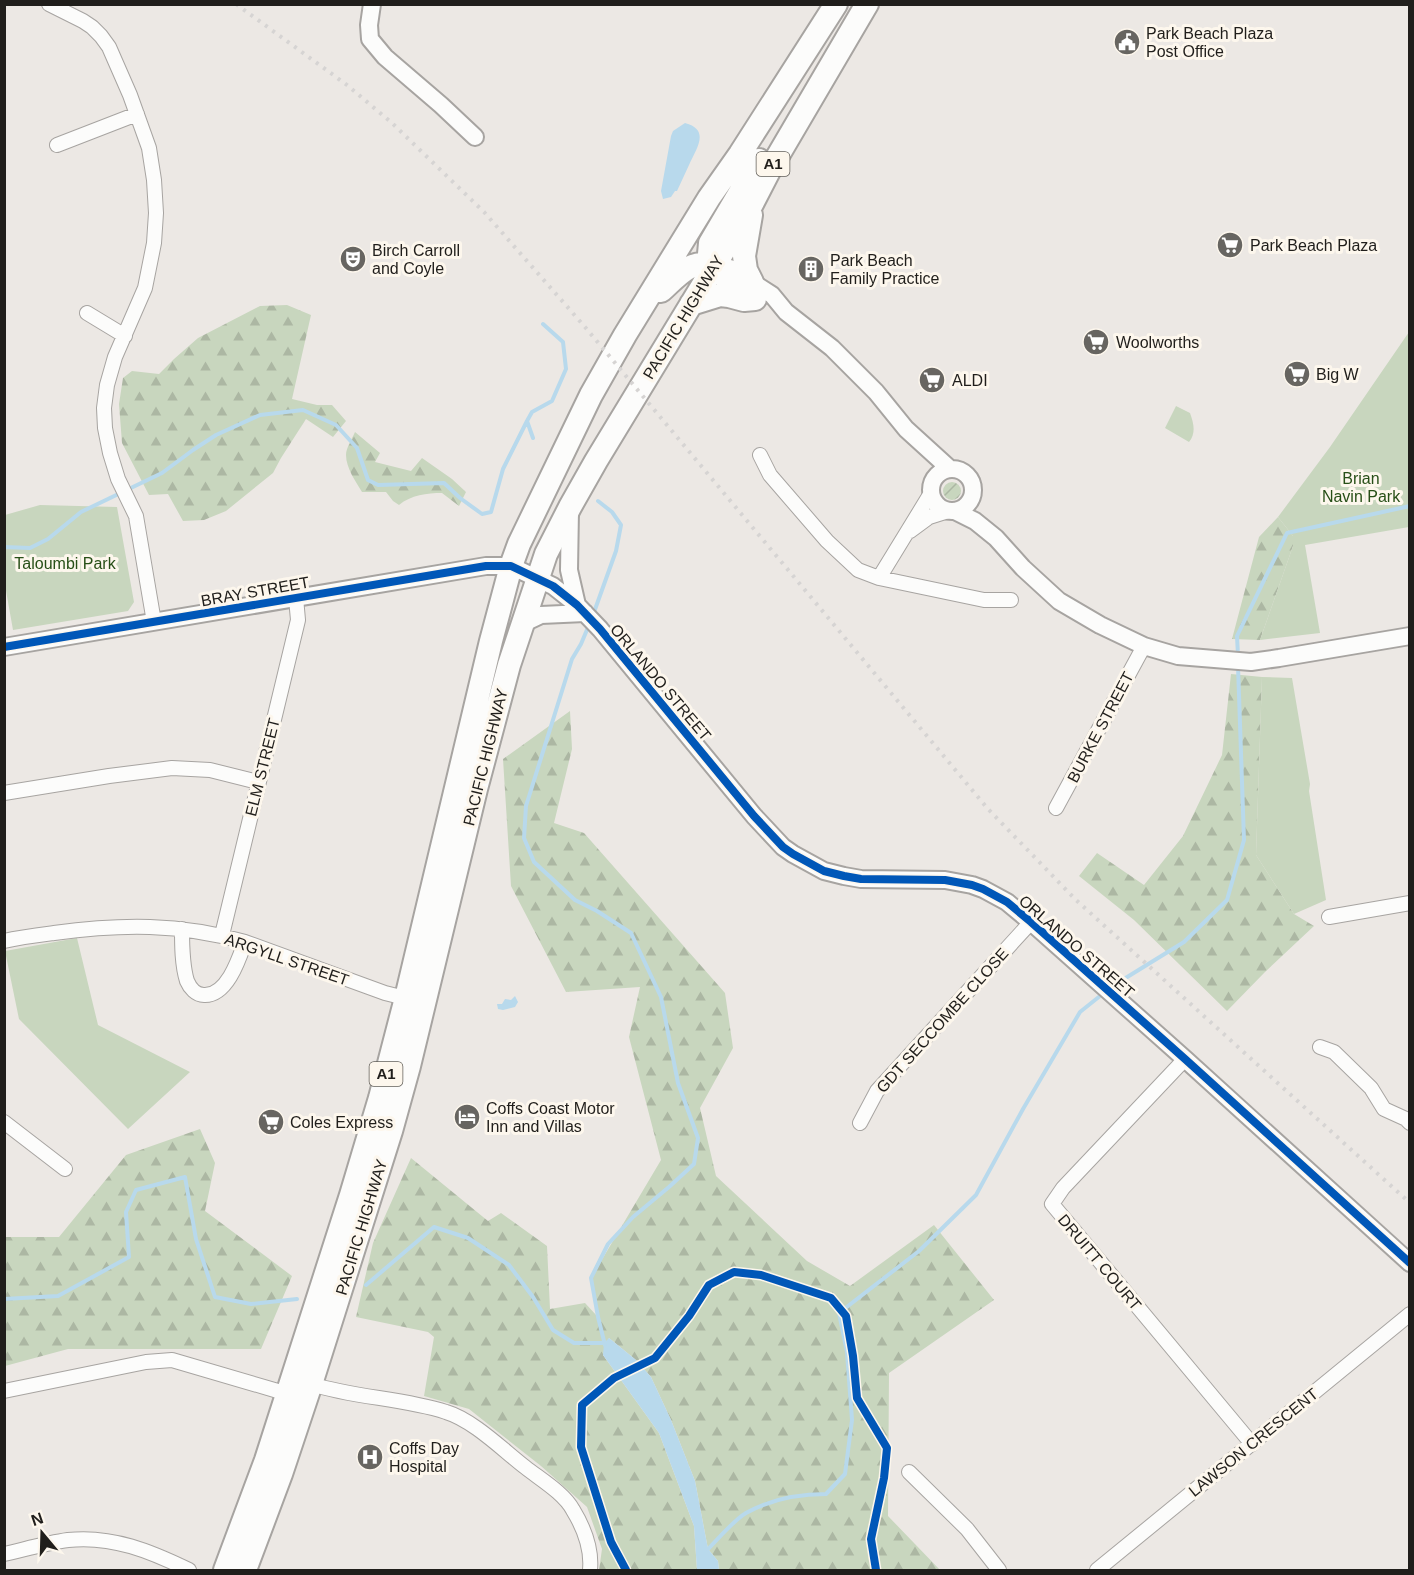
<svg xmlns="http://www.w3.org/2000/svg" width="1414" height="1575" viewBox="0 0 1414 1575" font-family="Arial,sans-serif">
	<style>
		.forest { fill: url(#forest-firs) }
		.park { fill: #c8d6be }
		.garden { fill: url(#garden-furrows) }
		.water { fill: #b8d9ec }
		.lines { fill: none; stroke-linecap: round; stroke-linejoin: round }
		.stream { stroke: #b8d9ec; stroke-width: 4 }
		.minor-casing { stroke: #a7a4a1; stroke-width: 16 }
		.tertiary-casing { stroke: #a7a4a1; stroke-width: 20 }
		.trunk-casing { stroke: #a7a4a1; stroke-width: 26 }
		.minor { stroke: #fcfcfb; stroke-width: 14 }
		.tertiary { stroke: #fcfcfb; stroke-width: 16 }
		.trunk { stroke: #fcfcfb; stroke-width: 22 }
		.rail { stroke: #d6d4d3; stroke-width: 4; stroke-dasharray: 3 6; stroke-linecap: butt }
		.cycleway-casing { stroke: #fdf7ed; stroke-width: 11 }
		.cycleway { stroke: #0057b8; stroke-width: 8 }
		.labels { text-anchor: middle; stroke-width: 6; stroke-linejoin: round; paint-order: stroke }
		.shield { fill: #fdf7ed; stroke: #625f5a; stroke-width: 1.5 }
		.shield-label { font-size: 15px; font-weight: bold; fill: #201e1b }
		.poi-label { font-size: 16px; fill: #201e1b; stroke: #fdf7ed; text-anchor: start }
		.street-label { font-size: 16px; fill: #201e1b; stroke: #fdf7ed }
		.park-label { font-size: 16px; fill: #274f17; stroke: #fdf7ed }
	</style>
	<defs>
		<pattern id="forest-firs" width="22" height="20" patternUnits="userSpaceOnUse" patternTransform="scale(1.5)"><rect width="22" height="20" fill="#c8d6be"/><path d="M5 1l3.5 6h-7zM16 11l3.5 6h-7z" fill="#acb7a3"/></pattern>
		<pattern id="garden-furrows" width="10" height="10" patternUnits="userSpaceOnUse" patternTransform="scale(1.5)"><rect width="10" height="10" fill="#c8d6be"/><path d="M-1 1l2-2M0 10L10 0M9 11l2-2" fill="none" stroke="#acb7a3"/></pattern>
	</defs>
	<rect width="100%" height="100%" fill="#ece8e4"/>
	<!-- forest -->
	<path class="forest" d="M 287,305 L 311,315 L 292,399 L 317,405 L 332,405 L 346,421 L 333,437 L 306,419 L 281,458 L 273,473 L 226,511 L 204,520 L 183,521 L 168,494 L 149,495 L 122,443 L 119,404 L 123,378 L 132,371 L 159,374 L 174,359 L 198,338 L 260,306 Z
		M 355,432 L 380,453 L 375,462 L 411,471 L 422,458 L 452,479 L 466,492 L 459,506 L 442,493 C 427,493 411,495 399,505 L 393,501 L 386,492 L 362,492 C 356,482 346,468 346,455 C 346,448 352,439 355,432 Z
		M 1278,517 L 1293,536 L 1293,546 L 1260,640 L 1232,639 L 1259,537 Z
		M 1231,674 L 1262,677 L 1256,855 L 1294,914 L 1314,926 L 1265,972 L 1227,1011 L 1134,920 L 1079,876 L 1097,853 L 1144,885 L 1183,836 L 1222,755 Z
		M 570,711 L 572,749 L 554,823 L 584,833 L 725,993 L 733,1048 L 700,1108 L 716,1176 L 807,1261 L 850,1286 L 934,1225 L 994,1300 L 889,1373 L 888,1516 L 940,1570 L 719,1570 L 718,1561 L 708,1549 L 695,1481 L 671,1420 L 651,1377 L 636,1360 L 609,1338 L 603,1355 L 659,1433 L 694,1526 L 697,1570 L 599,1570 L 602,1549 L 587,1507 L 541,1466 L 469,1409 L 424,1396 L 434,1337 L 428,1332 L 356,1317 L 373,1243 L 411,1158 L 488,1221 L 501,1213 L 547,1246 L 550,1309 L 585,1303 L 597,1316 L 591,1278 L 661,1160 L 629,1037 L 640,987 L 566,992 L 511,886 L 503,759 Z
		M 200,1129 L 215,1163 L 205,1211 L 292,1276 L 261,1349 L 68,1349 L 5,1366 L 5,1237 L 59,1237 L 126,1155 Z"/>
	<!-- park -->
	<path class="park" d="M 1409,332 L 1409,527 L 1305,545 L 1320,633 L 1260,640 L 1293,546 L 1293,536 L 1278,517 L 1330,447 Z
		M 1176,406 L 1190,413 C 1194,424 1196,433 1189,442 L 1165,428 Z
		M 40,505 L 117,507 L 134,602 L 128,611 L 13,630 L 5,585 L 5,515 Z
		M 1262,677 L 1292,678 L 1310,784 L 1309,791 L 1326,900 L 1294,914 L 1256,855 Z
		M 77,938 L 98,1025 L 190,1072 L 128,1129 L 19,1019 L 5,951 Z"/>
	<!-- garden -->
	<path class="garden" d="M943 491a9 9 0 1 1 18 0a9 9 0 1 1-18 0Z"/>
	<!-- water -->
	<path class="water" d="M 685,123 C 711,130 696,149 689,165 C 685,174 681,182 677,191 L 675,191 L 671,197 L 663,199 L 661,191 L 671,136 L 673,131 Z
		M 515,996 L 518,1002 L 515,1007 L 503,1010 L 498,1009 L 497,1004 L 502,1004 L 505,999 L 511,1000 Z
		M 609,1338 L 636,1360 L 651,1377 L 671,1420 L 695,1481 L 708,1549 L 718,1561 L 719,1570 L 697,1570 L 694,1526 L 659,1433 L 603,1355 L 604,1343 Z"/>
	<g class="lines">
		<!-- stream -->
		<path class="stream" d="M 533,438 L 527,421 L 532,412 L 552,401 L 566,369 L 563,342 L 543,324
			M 4,547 L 30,548 L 48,539 L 81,512 L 162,473 L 193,450 L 216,435 L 260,415 L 303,410 L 336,425 L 357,448 L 368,480 L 378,485 L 444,483 L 460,498 L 482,514 L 491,512 L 503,469 L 527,421
			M 593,615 L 616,551 L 621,525 L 612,512 L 598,501
			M 589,625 L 581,644 L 572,659 L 526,806 L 524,838 L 534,862 L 575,900 L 597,911 L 631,933 L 661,997 L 678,1083 L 698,1138 L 694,1164 L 669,1187 L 633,1217 L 608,1244 L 591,1278 L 598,1317 L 605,1345
			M 1238,656 L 1237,636 L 1287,533 L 1410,506
			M 1111,987 L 1184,942 L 1227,900 L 1244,840 L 1238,666
			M 366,1285 L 434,1227 L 468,1238 L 509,1265 L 533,1297 L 553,1330 L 574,1343 L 604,1343
			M 4,1299 L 58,1296 L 129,1257 L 126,1212 L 136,1190 L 185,1177 L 196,1239 L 215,1297 L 251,1304 L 297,1299
			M 708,1549 C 718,1539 734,1520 746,1513 C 771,1499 797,1494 826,1494 L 845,1474 L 852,1420 L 847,1352 L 839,1313 L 919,1251 L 976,1195 L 1023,1109 L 1080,1012 L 1105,992"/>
		<defs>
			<path id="minor" d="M 49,4 L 83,21 L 92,27 L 101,36 L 109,47 L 130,95 L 149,148 L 154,180 L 156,213 L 154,243 L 145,288 L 115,357 L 107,385 L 104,408 L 105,428 L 110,453 L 118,479 L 136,516 L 154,622
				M 57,145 L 137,114
				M 87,313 L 125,336
				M 760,455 L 770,475 L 827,541 L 858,570 L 879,578 L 984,600 L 1011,600
				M 910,531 L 929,517 L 948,511
				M 879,578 L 931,493
				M 4,793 L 109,776 L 172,768 L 210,770 L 258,782
				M 1056,808 L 1144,646
				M 1329,917 L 1410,903
				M 182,929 C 182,945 182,965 187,981 C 190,988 196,995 204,995 C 227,996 239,959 245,942
				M 222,935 L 298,620 L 296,598
				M 4,941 C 21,937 38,935 54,933 C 121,924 179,923 245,942 L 385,993 L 413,1000
				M 1320,1047 L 1334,1052 L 1371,1088 L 1384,1109 L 1406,1119 L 1410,1123
				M 1185,1059 L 1063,1188 L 1052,1204 L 1252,1444
				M 4,1122 L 65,1169
				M 860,1123 L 877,1091 L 1031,922
				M 311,1384 C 355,1398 403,1398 446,1412 C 473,1420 503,1450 525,1467 C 540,1479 564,1493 573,1510 C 584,1528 592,1549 590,1570
				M 4,1391 L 146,1362 L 172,1360 L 288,1394
				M 909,1472 L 967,1529 L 999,1570
				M 4,1554 C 26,1549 47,1543 68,1540 C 112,1535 152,1552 189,1570
				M 1097,1570 L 1410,1314"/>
			<path id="tertiary" d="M 372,4 L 369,25 L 370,39 L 385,57 L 441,105 L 475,137
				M 714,267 L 730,268 L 772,295 L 786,312 L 832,348 L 876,392 L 906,429 L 950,469
				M 714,267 L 723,280 L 750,295
				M931 490a21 21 0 1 1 42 0a21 21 0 1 1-42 0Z
				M 570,510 L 569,570 L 577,605
				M 955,511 L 975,521 L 996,538 L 1023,568 L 1059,601 L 1100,625 L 1144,646 L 1178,656 L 1251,662 L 1279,658 L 1410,636
				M 522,624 L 541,615 L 585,613
				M 4,647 L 486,566 L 511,566 L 553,586 L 577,605 L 600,629 L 754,816 L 783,847 L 793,854 L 824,871 L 844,876 L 861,879 L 945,880 L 972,885 L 983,889 L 1007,902 L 1031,922 L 1185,1059 L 1410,1263"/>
			<path id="trunk" d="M 751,215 L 744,256 L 746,270 L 752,282
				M 714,265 L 709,254 L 710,243 L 759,160
				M 661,291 C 676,278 692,256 714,267
				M 691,304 L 720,295 L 729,296 L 744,300 L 755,299
				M 225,1570 L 266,1460 L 351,1195 L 380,1098 L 406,998 L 491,641 L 511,566 L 519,544 L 591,395 L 625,335 L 709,198 L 740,154 L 836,4
				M 245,1570 L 281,1474 L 311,1384 L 391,1131 L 409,1066 L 476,789 L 509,665 L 546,554 L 570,507 L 596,461 L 752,204 L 769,171 L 867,4"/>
		</defs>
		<!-- minor casing -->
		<use href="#minor" class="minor-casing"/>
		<!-- tertiary casing -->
		<use href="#tertiary" class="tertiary-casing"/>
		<!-- trunk casing -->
		<use href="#trunk" class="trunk-casing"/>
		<!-- minor -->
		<use href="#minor" class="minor"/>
		<!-- tertiary -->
		<use href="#tertiary" class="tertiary"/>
		<!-- trunk -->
		<use href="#trunk" class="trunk"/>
		<!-- rail -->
		<path class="rail" d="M 236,4 L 347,85 L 392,123 L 484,212 L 585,327 L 988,809 L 1076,900 L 1410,1203"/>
		<defs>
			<path id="cycleway" d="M 4,647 L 486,566 L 511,566 L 553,586 L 577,605 L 600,629 L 754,816 L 783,847 L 793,854 L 824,871 L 844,876 L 861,879 L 945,880 L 972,885 L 983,889 L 1007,902 L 1031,922 L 1185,1059 L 1410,1263
				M 626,1570 L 611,1542 L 581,1447 L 582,1405 L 614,1378 L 655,1358 L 689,1316 L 709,1285 L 734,1272 L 761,1275 L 831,1298 L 846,1316 L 853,1356 L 857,1398 L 887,1448 L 884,1478 L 871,1539 L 876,1570"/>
		</defs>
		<!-- cycleway casing -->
		<use href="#cycleway" class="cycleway-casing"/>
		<!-- cycleway -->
		<use href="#cycleway" class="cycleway"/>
	</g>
	<!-- icons -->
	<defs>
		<symbol id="civic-disc" viewBox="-11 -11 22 22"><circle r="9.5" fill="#676561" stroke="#fdf7ed"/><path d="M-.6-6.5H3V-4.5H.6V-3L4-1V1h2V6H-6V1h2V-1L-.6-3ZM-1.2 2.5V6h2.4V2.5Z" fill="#fff"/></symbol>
		<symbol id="supermarket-disc" viewBox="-11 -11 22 22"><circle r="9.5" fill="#676561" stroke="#fdf7ed"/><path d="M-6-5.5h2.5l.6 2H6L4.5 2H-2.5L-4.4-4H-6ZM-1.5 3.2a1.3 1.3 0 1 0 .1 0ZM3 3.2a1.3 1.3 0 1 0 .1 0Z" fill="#fff"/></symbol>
		<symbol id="theatre-disc" viewBox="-11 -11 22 22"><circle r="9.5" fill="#676561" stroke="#fdf7ed"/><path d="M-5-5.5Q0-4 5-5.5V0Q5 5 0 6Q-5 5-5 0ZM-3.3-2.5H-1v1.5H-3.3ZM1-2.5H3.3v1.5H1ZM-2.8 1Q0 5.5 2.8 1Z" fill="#fff"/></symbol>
		<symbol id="building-disc" viewBox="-11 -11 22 22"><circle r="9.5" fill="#676561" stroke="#fdf7ed"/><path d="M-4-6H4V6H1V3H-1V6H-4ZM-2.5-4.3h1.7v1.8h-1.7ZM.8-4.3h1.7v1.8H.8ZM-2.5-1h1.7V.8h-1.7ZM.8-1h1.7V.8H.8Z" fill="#fff"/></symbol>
		<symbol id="hotel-disc" viewBox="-11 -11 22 22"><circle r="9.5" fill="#676561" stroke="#fdf7ed"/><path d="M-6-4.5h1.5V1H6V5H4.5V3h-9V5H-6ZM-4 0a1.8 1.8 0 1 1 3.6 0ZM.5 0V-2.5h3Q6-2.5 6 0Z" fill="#fff"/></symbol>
		<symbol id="hospital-disc" viewBox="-11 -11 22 22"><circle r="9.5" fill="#676561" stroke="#fdf7ed"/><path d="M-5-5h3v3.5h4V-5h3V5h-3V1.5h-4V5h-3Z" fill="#fff"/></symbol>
	</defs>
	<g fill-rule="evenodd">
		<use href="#civic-disc" x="1112" y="27" width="30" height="30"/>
		<use href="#supermarket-disc" x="1215" y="230" width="30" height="30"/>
		<use href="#theatre-disc" x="338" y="244" width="30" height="30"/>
		<use href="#building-disc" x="796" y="254" width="30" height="30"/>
		<use href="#supermarket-disc" x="1081" y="327" width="30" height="30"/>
		<use href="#supermarket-disc" x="1282" y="359" width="30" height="30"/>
		<use href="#supermarket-disc" x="917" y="365" width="30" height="30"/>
		<use href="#hotel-disc" x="452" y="1102" width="30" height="30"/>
		<use href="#supermarket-disc" x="256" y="1107" width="30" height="30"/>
		<use href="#hospital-disc" x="355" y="1442" width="30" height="30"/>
	</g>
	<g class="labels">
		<!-- shield labels -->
		<g class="shield">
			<rect x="756.5" y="152" width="33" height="24" rx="4.5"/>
			<rect x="369.5" y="1062" width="33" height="24" rx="4.5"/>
		</g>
		<g class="shield-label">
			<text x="773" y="169">A1</text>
			<text x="386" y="1079">A1</text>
		</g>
		<!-- poi labels -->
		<g class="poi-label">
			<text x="1146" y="39">Park Beach Plaza<tspan x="1146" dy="18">Post Office</tspan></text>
			<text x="1250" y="251">Park Beach Plaza</text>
			<text x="372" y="256">Birch Carroll<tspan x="372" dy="18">and Coyle</tspan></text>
			<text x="830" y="266">Park Beach<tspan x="830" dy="18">Family Practice</tspan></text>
			<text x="1116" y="348">Woolworths</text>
			<text x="1316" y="380">Big W</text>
			<text x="952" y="386">ALDI</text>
			<text x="486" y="1114">Coffs Coast Motor<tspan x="486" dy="18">Inn and Villas</tspan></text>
			<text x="290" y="1128">Coles Express</text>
			<text x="389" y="1454">Coffs Day<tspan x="389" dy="18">Hospital</tspan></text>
		</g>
		<!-- street labels -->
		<g class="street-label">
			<text transform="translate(683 317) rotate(-59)" y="6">PACIFIC HIGHWAY</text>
			<text transform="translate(255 591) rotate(-10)" y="6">BRAY STREET</text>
			<text transform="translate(661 682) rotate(50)" y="6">ORLANDO STREET</text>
			<text transform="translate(1100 727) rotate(-62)" y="6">BURKE STREET</text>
			<text transform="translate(485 757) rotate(-76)" y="6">PACIFIC HIGHWAY</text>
			<text transform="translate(262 767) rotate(-76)" y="6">ELM STREET</text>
			<text transform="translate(1077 946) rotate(41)" y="6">ORLANDO STREET</text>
			<text transform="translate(287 959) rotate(19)" y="6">ARGYLL STREET</text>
			<text transform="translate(942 1020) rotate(-48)" y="6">GDT SECCOMBE CLOSE</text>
			<text transform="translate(361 1227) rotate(-73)" y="6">PACIFIC HIGHWAY</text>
			<text transform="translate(1100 1262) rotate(50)" y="6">DRUITT COURT</text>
			<text transform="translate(1253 1442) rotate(-39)" y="6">LAWSON CRESCENT</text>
		</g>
		<!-- park labels -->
		<g class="park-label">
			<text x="1361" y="484">Brian<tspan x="1361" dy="18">Navin Park</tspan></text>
			<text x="65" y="569">Taloumbi Park</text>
		</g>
	</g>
	<!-- border -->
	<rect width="1414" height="1575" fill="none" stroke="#201e1b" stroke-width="12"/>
	<!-- north arrow -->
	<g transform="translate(42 1533) rotate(341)" stroke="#fdf7ed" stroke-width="4.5" paint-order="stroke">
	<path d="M0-4.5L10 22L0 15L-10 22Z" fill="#201e1b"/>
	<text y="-9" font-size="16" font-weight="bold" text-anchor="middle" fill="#201e1b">N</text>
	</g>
</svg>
